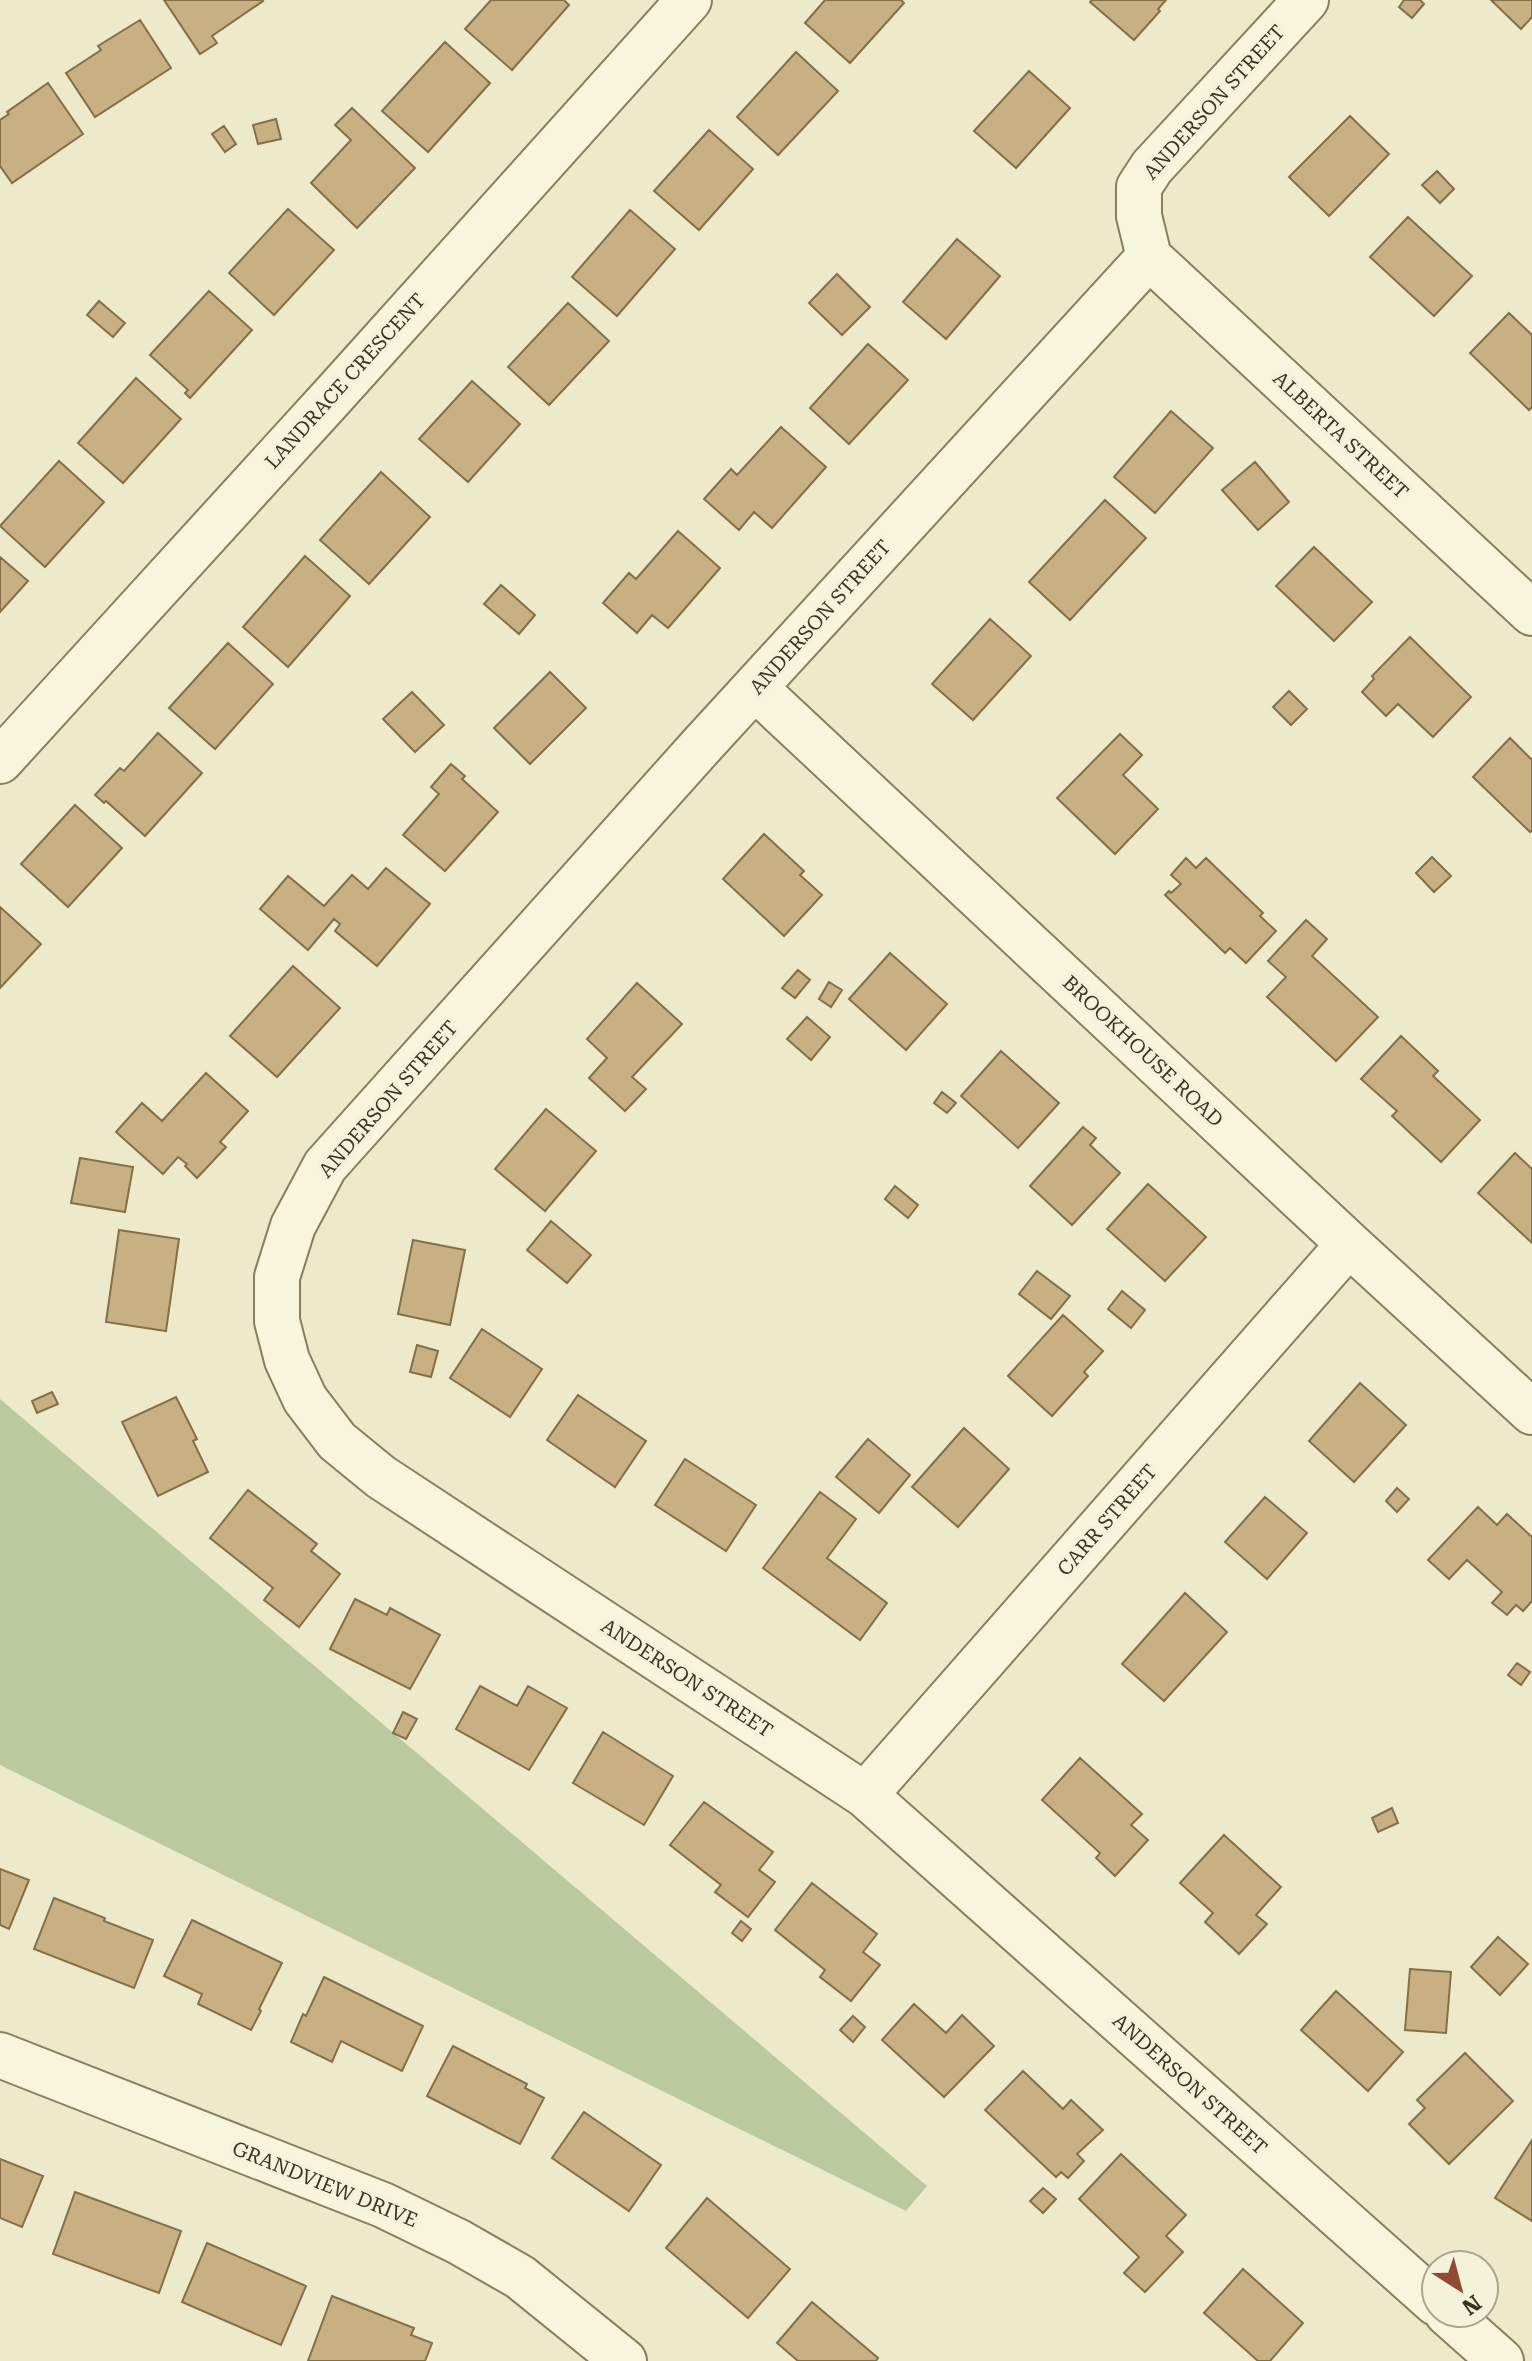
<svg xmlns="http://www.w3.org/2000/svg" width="1532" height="2361" viewBox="0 0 1532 2361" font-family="'Roboto Serif',serif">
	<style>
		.green { fill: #baca9e }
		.building { fill: #c8b082; stroke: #856f46; stroke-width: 2 }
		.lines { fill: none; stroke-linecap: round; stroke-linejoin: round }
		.street-casing { stroke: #887f5f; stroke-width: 48 }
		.street { stroke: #f7f6dd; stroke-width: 44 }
		.labels { text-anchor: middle; stroke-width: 7; stroke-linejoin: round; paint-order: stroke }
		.street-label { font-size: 20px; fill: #393322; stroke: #f4f3d9 }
	</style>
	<rect width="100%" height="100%" fill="#eceaca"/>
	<!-- green -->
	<path class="green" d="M 0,1399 L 927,2186 L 906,2211 L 0,1765 Z"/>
	<!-- building -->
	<path class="building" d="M 164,0 L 262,0 L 263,1 L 212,36 L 217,43 L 200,54 Z
		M 491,0 L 564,0 L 569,5 L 512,70 L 465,29 Z
		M 825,0 L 901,0 L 904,3 L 850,63 L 805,23 Z
		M 1092,0 L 1166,0 L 1158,9 L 1160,11 L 1134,40 L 1090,2 Z
		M 1404,0 L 1420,0 L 1424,4 L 1412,18 L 1399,7 Z
		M 1491,0 L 1532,0 L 1532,17 L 1521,29 Z
		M 140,20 L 171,68 L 95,117 L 66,73 L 101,50 L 98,46 Z
		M 445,42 L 490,83 L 428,152 L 382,111 Z
		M 796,52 L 838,91 L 778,155 L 737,117 Z
		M 1029,71 L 1070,108 L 1016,168 L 974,131 Z
		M 48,83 L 83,134 L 12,183 L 0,166 L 0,120 L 9,114 L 7,112 Z
		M 352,108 L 415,168 L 357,228 L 311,183 L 351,140 L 335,125 Z
		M 1350,116 L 1389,154 L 1329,216 L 1289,177 Z
		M 276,119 L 281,139 L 258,144 L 253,125 Z
		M 224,126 L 236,144 L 225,152 L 212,134 Z
		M 709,130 L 753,169 L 699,230 L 654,191 Z
		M 1437,171 L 1454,189 L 1440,203 L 1422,185 Z
		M 288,209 L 334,250 L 274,315 L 229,273 Z
		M 630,210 L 675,249 L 617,316 L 572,277 Z
		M 1408,217 L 1472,276 L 1434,316 L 1370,257 Z
		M 957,239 L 1000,276 L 946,339 L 903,302 Z
		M 837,274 L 870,307 L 842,335 L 809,303 Z
		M 209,291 L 252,330 L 190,398 L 185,393 L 188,390 L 150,355 Z
		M 99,301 L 125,323 L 113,337 L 87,315 Z
		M 568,303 L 609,341 L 549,405 L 508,367 Z
		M 1509,313 L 1532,335 L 1532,407 L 1529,410 L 1470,353 Z
		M 868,344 L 908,380 L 849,444 L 810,408 Z
		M 136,378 L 181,419 L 123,483 L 78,443 Z
		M 472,381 L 520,424 L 468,482 L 419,439 Z
		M 1171,411 L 1213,448 L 1155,513 L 1114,477 Z
		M 781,427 L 826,467 L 772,528 L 754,512 L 739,530 L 704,499 L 731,469 L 737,475 Z
		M 59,461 L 104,502 L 45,567 L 0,526 Z
		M 1255,462 L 1289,502 L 1258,530 L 1222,490 Z
		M 381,472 L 430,517 L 369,584 L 320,540 Z
		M 1105,500 L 1146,538 L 1070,620 L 1029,582 Z
		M 678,531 L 720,568 L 668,628 L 652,615 L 637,633 L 603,603 L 629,573 L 636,579 Z
		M 1314,547 L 1372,602 L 1334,641 L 1276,586 Z
		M 305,556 L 350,596 L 288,667 L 243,627 Z
		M 0,557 L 28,581 L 0,612 Z
		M 501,585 L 535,615 L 519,634 L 484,604 Z
		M 990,619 L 1031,656 L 973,720 L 932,684 Z
		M 1410,637 L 1471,697 L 1433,737 L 1398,704 L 1386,716 L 1362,692 L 1374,679 L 1372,676 Z
		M 228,643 L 273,684 L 215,749 L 169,708 Z
		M 550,672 L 586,708 L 530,764 L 494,728 Z
		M 1289,691 L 1307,709 L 1291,725 L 1273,707 Z
		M 412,692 L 444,725 L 415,752 L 383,719 Z
		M 158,733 L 202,773 L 145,836 L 106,801 L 104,803 L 95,795 L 120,768 L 124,771 Z
		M 1120,734 L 1142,755 L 1123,775 L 1158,809 L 1115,854 L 1057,798 Z
		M 1510,738 L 1532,760 L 1532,830 L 1530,832 L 1473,777 Z
		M 451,764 L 465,776 L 462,779 L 498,812 L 445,871 L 403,835 L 439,794 L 431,787 Z
		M 75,805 L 122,848 L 68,907 L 21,864 Z
		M 764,834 L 804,871 L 800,875 L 822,895 L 784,936 L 723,879 Z
		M 1432,857 L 1451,876 L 1434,892 L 1416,873 Z
		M 1186,858 L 1196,868 L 1206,858 L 1263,913 L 1260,916 L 1276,931 L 1246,963 L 1230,948 L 1225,953 L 1165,895 L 1169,891 L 1171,893 L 1181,884 L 1171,875 Z
		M 386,868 L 430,904 L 377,966 L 335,931 L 340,924 L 334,919 L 308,950 L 260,909 L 288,876 L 324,906 L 352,875 L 368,889 Z
		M 0,907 L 41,944 L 0,988 Z
		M 1306,920 L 1327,939 L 1312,956 L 1378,1017 L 1336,1061 L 1267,997 L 1286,977 L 1268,961 Z
		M 890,953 L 947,1004 L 906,1050 L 849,999 Z
		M 293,966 L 340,1008 L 277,1077 L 230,1036 Z
		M 798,970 L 810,980 L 795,998 L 782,988 Z
		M 829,982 L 842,990 L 831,1007 L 819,999 Z
		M 637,983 L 682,1024 L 632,1077 L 646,1089 L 625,1111 L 589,1078 L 607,1058 L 587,1039 Z
		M 807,1017 L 830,1037 L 811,1060 L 787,1039 Z
		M 1401,1036 L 1438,1071 L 1433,1076 L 1480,1120 L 1441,1162 L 1392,1116 L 1397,1111 L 1361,1079 Z
		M 1001,1051 L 1059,1103 L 1018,1148 L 961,1096 Z
		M 206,1073 L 248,1111 L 220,1142 L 226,1147 L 197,1178 L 185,1166 L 187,1164 L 178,1157 L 163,1174 L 116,1132 L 142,1103 L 162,1121 Z
		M 942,1092 L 956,1103 L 947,1113 L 934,1103 Z
		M 546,1109 L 596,1151 L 545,1211 L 495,1169 Z
		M 1083,1127 L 1096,1138 L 1090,1145 L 1120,1173 L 1072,1225 L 1030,1186 Z
		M 1515,1153 L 1532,1169 L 1532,1243 L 1478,1193 Z
		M 80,1158 L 133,1167 L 125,1212 L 71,1203 Z
		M 1148,1184 L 1206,1237 L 1165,1281 L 1107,1229 Z
		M 895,1186 L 918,1205 L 908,1218 L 885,1199 Z
		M 551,1221 L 591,1255 L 567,1283 L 527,1250 Z
		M 119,1230 L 179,1239 L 166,1331 L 106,1322 Z
		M 413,1240 L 465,1250 L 450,1325 L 398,1314 Z
		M 1037,1271 L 1070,1296 L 1051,1319 L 1019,1294 Z
		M 1122,1291 L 1145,1310 L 1131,1328 L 1108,1309 Z
		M 1063,1315 L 1103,1351 L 1084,1372 L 1088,1376 L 1052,1416 L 1008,1376 Z
		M 482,1329 L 542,1369 L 510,1417 L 450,1378 Z
		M 417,1345 L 438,1351 L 431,1377 L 410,1372 Z
		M 1360,1383 L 1406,1425 L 1354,1482 L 1309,1441 Z
		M 52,1392 L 58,1404 L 37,1413 L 32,1401 Z
		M 578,1395 L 646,1441 L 615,1487 L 547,1440 Z
		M 176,1397 L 197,1439 L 193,1441 L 208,1472 L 158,1496 L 122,1422 Z
		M 964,1428 L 1009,1469 L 958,1527 L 912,1487 Z
		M 868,1439 L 910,1475 L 879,1513 L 836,1477 Z
		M 685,1459 L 756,1505 L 726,1551 L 655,1505 Z
		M 1397,1488 L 1409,1499 L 1397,1512 L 1386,1501 Z
		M 248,1490 L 317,1544 L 311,1551 L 340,1574 L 299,1627 L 264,1600 L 273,1588 L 210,1538 Z
		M 820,1492 L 856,1519 L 827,1558 L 887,1603 L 860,1640 L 763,1568 Z
		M 1265,1497 L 1307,1533 L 1267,1579 L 1225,1542 Z
		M 1478,1507 L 1497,1525 L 1507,1514 L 1532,1537 L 1532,1601 L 1523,1611 L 1516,1605 L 1507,1615 L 1492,1603 L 1502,1592 L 1467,1560 L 1449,1579 L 1428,1560 Z
		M 1185,1593 L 1227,1632 L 1164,1701 L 1122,1664 Z
		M 355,1599 L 387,1615 L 390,1608 L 440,1635 L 410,1689 L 330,1649 Z
		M 1517,1663 L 1530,1672 L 1521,1685 L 1508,1675 Z
		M 480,1686 L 517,1706 L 528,1686 L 567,1708 L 529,1770 L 456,1729 Z
		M 403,1712 L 417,1719 L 406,1739 L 393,1733 Z
		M 603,1732 L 673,1776 L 644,1825 L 573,1783 Z
		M 1080,1758 L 1142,1814 L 1131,1825 L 1148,1840 L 1115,1876 L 1096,1858 L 1100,1853 L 1042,1800 Z
		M 704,1802 L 773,1852 L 759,1870 L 775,1882 L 748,1917 L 715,1892 L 721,1885 L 670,1845 Z
		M 1392,1808 L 1398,1823 L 1378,1832 L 1372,1818 Z
		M 1224,1835 L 1281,1887 L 1256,1915 L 1267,1924 L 1239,1954 L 1205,1922 L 1213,1913 L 1180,1883 Z
		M 0,1869 L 29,1880 L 9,1929 L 0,1925 Z
		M 812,1883 L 877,1934 L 863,1952 L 880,1965 L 851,2001 L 820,1977 L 825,1970 L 775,1930 Z
		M 54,1898 L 105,1918 L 104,1921 L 153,1940 L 134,1988 L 34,1949 Z
		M 192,1920 L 282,1963 L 259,2009 L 261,2011 L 251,2030 L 198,2004 L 202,1994 L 164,1976 Z
		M 741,1921 L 751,1929 L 742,1941 L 732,1933 Z
		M 1498,1937 L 1528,1964 L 1500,1995 L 1471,1967 Z
		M 1410,1969 L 1451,1972 L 1446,2033 L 1405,2030 Z
		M 324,1977 L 423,2026 L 402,2071 L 341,2041 L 332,2062 L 291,2042 L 303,2014 L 306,2016 Z
		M 1336,1991 L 1403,2052 L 1368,2091 L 1301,2030 Z
		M 914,2004 L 946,2033 L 962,2015 L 994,2046 L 944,2097 L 882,2040 Z
		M 853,2016 L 865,2027 L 853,2042 L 840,2030 Z
		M 453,2046 L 527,2084 L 525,2088 L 544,2098 L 520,2144 L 427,2096 Z
		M 1465,2053 L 1513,2101 L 1449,2164 L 1409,2124 L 1425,2108 L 1417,2100 Z
		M 1023,2071 L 1063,2109 L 1071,2100 L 1103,2130 L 1077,2154 L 1084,2161 L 1068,2178 L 1061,2172 L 1056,2177 L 985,2110 Z
		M 584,2112 L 661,2165 L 629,2211 L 552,2158 Z
		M 1532,2140 L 1532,2221 L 1495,2198 Z
		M 1121,2154 L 1186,2215 L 1166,2236 L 1183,2252 L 1145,2292 L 1124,2273 L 1139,2257 L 1079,2199 Z
		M 0,2159 L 43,2176 L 22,2227 L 0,2218 Z
		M 1043,2188 L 1056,2199 L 1043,2213 L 1030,2201 Z
		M 75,2192 L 181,2231 L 159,2293 L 53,2254 Z
		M 707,2198 L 790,2269 L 748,2318 L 666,2248 Z
		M 207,2243 L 306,2286 L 281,2345 L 182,2302 Z
		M 1243,2269 L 1303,2323 L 1270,2361 L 1258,2361 L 1204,2313 Z
		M 332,2296 L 414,2328 L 411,2335 L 432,2343 L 425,2361 L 308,2361 Z
		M 812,2302 L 878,2358 L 876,2361 L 798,2361 L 777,2343 Z"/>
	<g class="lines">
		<defs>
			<path id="street" d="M 1306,0 L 1152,167 L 1139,187 L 1139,216 L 1149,257 L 702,745 L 325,1166 L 293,1226 L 277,1277 L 277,1321 L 287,1360 L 305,1399 L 337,1441 L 381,1477 L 865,1795 L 1436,2303
				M 1149,257 L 1532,613
				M 755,688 L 1349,1244 L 1532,1412
				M 0,761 L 332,397 L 689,0
				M 865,1795 L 1349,1244
				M 0,2055 L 383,2205 L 459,2242 L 520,2277 L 624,2361
				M 1447,2313 L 1501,2361"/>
		</defs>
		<!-- street casing -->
		<use href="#street" class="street-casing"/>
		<!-- street -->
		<use href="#street" class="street"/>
	</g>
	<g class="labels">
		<!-- street labels -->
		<g class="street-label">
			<text transform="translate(1214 102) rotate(-48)" y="7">ANDERSON STREET</text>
			<text transform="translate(345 381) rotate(-48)" y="7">LANDRACE CRESCENT</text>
			<text transform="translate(1341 435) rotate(43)" y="7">ALBERTA STREET</text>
			<text transform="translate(820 617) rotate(-48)" y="7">ANDERSON STREET</text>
			<text transform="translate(1143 1051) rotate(43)" y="7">BROOKHOUSE ROAD</text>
			<text transform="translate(388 1099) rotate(-49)" y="7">ANDERSON STREET</text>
			<text transform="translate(1107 1520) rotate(-49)" y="7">CARR STREET</text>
			<text transform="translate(687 1678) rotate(33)" y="7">ANDERSON STREET</text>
			<text transform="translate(1190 2084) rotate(42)" y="7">ANDERSON STREET</text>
			<text transform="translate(325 2184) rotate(22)" y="7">GRANDVIEW DRIVE</text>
		</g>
	</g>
	<!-- north arrow -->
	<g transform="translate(1460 2289) rotate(144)"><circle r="38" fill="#f4f3d9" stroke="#a9a690" stroke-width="2"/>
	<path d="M0-6L14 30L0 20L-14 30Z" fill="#934a33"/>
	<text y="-12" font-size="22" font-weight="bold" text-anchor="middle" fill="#393322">N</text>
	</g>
</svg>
